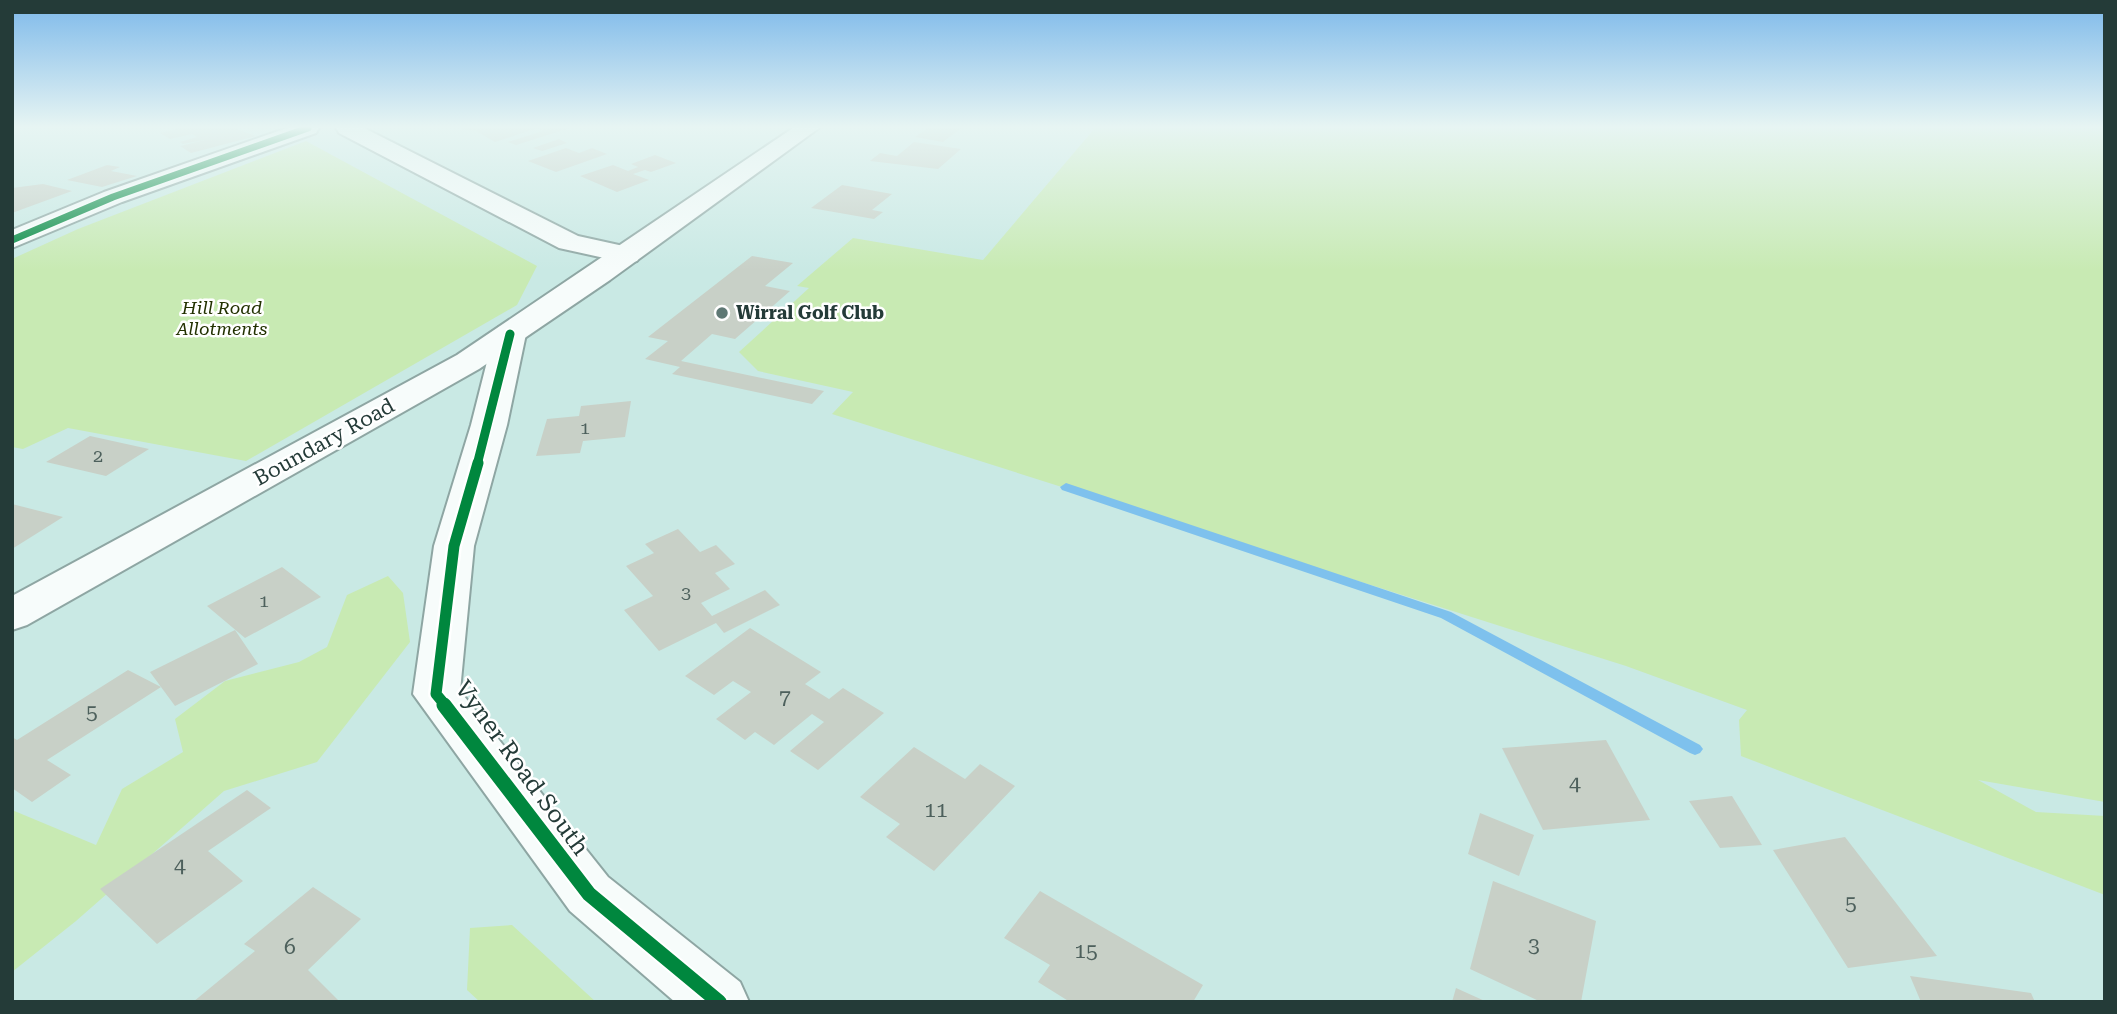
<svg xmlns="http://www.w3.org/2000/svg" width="2117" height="1014" viewBox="0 0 2117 1014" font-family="'Roboto Serif',serif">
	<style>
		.green { fill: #c8eab3 }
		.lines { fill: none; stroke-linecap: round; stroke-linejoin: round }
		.stream { fill: #7ec1ed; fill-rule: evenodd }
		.building { fill: #c8d0c7 }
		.minor-casing { stroke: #8ea6a3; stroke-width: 4 }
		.major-casing { stroke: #8ea6a3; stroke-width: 4 }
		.minor { fill: #f7fcfb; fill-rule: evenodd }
		.major { fill: #f7fcfb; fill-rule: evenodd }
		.cycleway-far3-casing { stroke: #fff; stroke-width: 10 }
		.cycleway-far2-casing { stroke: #fff; stroke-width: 12 }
		.cycleway-far1-casing { stroke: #fff; stroke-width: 16 }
		.cycleway-casing { stroke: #fff; stroke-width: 19 }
		.cycleway-far3 { stroke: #00873e; stroke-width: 7 }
		.cycleway-far2 { stroke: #00873e; stroke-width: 9 }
		.cycleway-far1 { stroke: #00873e; stroke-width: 11 }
		.cycleway { stroke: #00873e; stroke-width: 15 }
		.poi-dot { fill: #5e7874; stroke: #fff; stroke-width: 2.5 }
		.labels { text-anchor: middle; stroke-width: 5; stroke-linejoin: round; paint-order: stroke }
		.far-park-label { font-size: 18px; font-style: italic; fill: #223100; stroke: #fff }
		.far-poi-label { font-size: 18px; font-weight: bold; fill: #243b38; stroke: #fff; text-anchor: start }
		.number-label { font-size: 18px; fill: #4d605c }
		.street-label { font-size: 21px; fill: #243b38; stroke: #fff }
		.near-number-label { font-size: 21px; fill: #4d605c }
		.near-street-label { font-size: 24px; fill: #243b38; stroke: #fff }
	</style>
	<rect width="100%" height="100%" fill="#c9e9e4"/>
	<!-- green -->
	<path class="green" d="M 1095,128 L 2105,128 L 2105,802 L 1978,780 L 2036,812 L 2105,816 L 2105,895 L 1741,756 L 1739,720 L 1747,710 L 1626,666 L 832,414 L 853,392 L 758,371 L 739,352 L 809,288 L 797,286 L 853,238 L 983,260 Z
		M 306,141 L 537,266 L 517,305 L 246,461 L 68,428 L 23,449 L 12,447 L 12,259 L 78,229 Z
		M 388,576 L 403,593 L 410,642 L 317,762 L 224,791 L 76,921 L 12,972 L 12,810 L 96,845 L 122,789 L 183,752 L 175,719 L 225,681 L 299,662 L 327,647 L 347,595 Z
		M 512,925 L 596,1002 L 480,1002 L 467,990 L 470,928 Z"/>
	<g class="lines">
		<!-- stream -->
		<path class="stream" d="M 1066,483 L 1451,612 L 1700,745 L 1703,749 L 1700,753 L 1695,755 L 1690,753 L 1441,618 L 1062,490 L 1060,487 Z"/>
	</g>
	<!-- building -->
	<path class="building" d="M 181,128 L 234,128 L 256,136 L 191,153 L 180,146 L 205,140 L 183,144 L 180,142 L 197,137 L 192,134 L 170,139 L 160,133 Z
		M 466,128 L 570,128 L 516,145 L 508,142 L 543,131 L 537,128 L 495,142 L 476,131 L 462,129 Z
		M 928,128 L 961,128 L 943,142 L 915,137 Z
		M 559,139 L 567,143 L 542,151 L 533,148 Z
		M 914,142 L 961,149 L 938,169 L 870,161 L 880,153 L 897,156 Z
		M 566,148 L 579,153 L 592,148 L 607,154 L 556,172 L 528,161 Z
		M 655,155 L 676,163 L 651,172 L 645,170 L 633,174 L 649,180 L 617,192 L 580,176 L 613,165 L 628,171 L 638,167 L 631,164 Z
		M 107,165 L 120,167 L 111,171 L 137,176 L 102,187 L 67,180 Z
		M 43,184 L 72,191 L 12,213 L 12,188 Z
		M 842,185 L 892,194 L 872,210 L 883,212 L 874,219 L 811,208 Z
		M 752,256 L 793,263 L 765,286 L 790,291 L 735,339 L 712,334 L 681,361 L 824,391 L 812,404 L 672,374 L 680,367 L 645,359 L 668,341 L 648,337 Z
		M 631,401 L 625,437 L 583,441 L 580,453 L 536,456 L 547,419 L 579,416 L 581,406 Z
		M 90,436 L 149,449 L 106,476 L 46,462 Z
		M 12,504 L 63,517 L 12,549 Z
		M 678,529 L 700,552 L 716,545 L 735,564 L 715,573 L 730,589 L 701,603 L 712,616 L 765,590 L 780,605 L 724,633 L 716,623 L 659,651 L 624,610 L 653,596 L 626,566 L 654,553 L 645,544 Z
		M 282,567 L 321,597 L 245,638 L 207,606 Z
		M 750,628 L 821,672 L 805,684 L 829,699 L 843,688 L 884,713 L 818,770 L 790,751 L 824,722 L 812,714 L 774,745 L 755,732 L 745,740 L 716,719 L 751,692 L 733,681 L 714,695 L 685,676 Z
		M 235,630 L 258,664 L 175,706 L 150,672 Z
		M 128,670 L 161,687 L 47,760 L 71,775 L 32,802 L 12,788 L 12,737 L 17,740 Z
		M 1606,740 L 1650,820 L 1543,830 L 1502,748 Z
		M 914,747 L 965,779 L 980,764 L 1015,786 L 934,871 L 886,837 L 900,824 L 860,797 Z
		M 247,790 L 271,808 L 208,851 L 243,881 L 157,944 L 100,889 Z
		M 1732,796 L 1762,845 L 1720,848 L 1689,801 Z
		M 1480,813 L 1534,835 L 1519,876 L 1468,854 Z
		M 1845,837 L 1937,956 L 1848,968 L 1773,850 Z
		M 1493,881 L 1596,921 L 1581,1002 L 1541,1002 L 1470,969 Z
		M 313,887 L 361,919 L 308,970 L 340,1002 L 193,1002 L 255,951 L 244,944 Z
		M 1040,891 L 1203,985 L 1193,1002 L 1070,1002 L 1038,982 L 1050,965 L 1004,938 Z
		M 1910,976 L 2031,993 L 2035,1002 L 1921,1002 Z
		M 1456,988 L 1487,1002 L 1452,1002 Z"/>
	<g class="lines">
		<defs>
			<path id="minor" d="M 287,128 L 319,128 L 316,133 L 122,202 L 12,248 L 12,230 L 104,192 Z
				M 336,128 L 364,128 L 578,236 L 637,249 L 641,255 L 637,261 L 627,263 L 559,248 L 339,133 Z
				M 510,325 L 521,327 L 526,334 L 507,425 L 474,546 L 460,691 L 608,877 L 740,982 L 749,1002 L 675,1002 L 570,911 L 413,694 L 434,546 L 471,425 L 494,334 L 499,327 Z"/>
			<path id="major" d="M 793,128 L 819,128 L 610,280 L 479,369 L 27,625 L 12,630 L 12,596 L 457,355 Z"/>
		</defs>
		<!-- minor casing -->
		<use href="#minor" class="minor-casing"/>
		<!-- major casing -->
		<use href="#major" class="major-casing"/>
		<!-- minor -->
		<use href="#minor" class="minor"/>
		<!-- major -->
		<use href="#major" class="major"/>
		<defs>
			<path id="cycleway-far3" d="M 12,240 L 113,197 L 308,128"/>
			<path id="cycleway-far2" d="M 477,465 L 510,334"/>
			<path id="cycleway-far1" d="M 446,706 L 436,694 L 454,546 L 478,463"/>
			<path id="cycleway" d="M 444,705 L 589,894 L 719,1002"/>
		</defs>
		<!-- cycleway-far3 casing -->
		<use href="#cycleway-far3" class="cycleway-far3-casing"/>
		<!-- cycleway-far2 casing -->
		<use href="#cycleway-far2" class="cycleway-far2-casing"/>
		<!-- cycleway-far1 casing -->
		<use href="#cycleway-far1" class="cycleway-far1-casing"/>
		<!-- cycleway casing -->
		<use href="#cycleway" class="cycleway-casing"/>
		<!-- cycleway-far3 -->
		<use href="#cycleway-far3" class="cycleway-far3"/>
		<!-- cycleway-far2 -->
		<use href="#cycleway-far2" class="cycleway-far2"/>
		<!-- cycleway-far1 -->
		<use href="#cycleway-far1" class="cycleway-far1"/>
		<!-- cycleway -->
		<use href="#cycleway" class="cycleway"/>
	</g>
	<!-- sky -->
	<linearGradient id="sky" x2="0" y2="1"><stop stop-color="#7db9ea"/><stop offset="0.47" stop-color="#e7f5f3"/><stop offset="1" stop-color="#e7f5f3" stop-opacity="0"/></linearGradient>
	<rect width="2117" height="270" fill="url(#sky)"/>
	<!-- markers -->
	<circle class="poi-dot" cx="722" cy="313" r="7"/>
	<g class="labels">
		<!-- far-park labels -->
		<g class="far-park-label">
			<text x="222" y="314">Hill Road<tspan x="222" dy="21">Allotments</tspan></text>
		</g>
		<!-- far-poi labels -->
		<g class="far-poi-label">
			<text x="736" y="319">Wirral Golf Club</text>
		</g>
		<!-- number labels -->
		<g class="number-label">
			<text x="585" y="434">1</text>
			<text x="98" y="462">2</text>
			<text x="686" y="599">3</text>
			<text x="264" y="607">1</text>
		</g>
		<!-- street labels -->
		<g class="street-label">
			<text transform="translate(324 442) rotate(-29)" y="7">Boundary Road</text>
		</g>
		<!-- near-number labels -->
		<g class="near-number-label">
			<text x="785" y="704">7</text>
			<text x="92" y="719">5</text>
			<text x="1575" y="791">4</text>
			<text x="936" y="817">11</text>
			<text x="180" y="873">4</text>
			<text x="1851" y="910">5</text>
			<text x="1534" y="952">3</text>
			<text x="290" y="954">6</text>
			<text x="1086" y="958">15</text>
		</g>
		<!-- near-street labels -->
		<g class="near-street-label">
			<text transform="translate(522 768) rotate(54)" y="8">Vyner Road South</text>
		</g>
	</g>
	<!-- border -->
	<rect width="2117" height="1014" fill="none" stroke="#243b38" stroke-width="28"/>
</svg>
